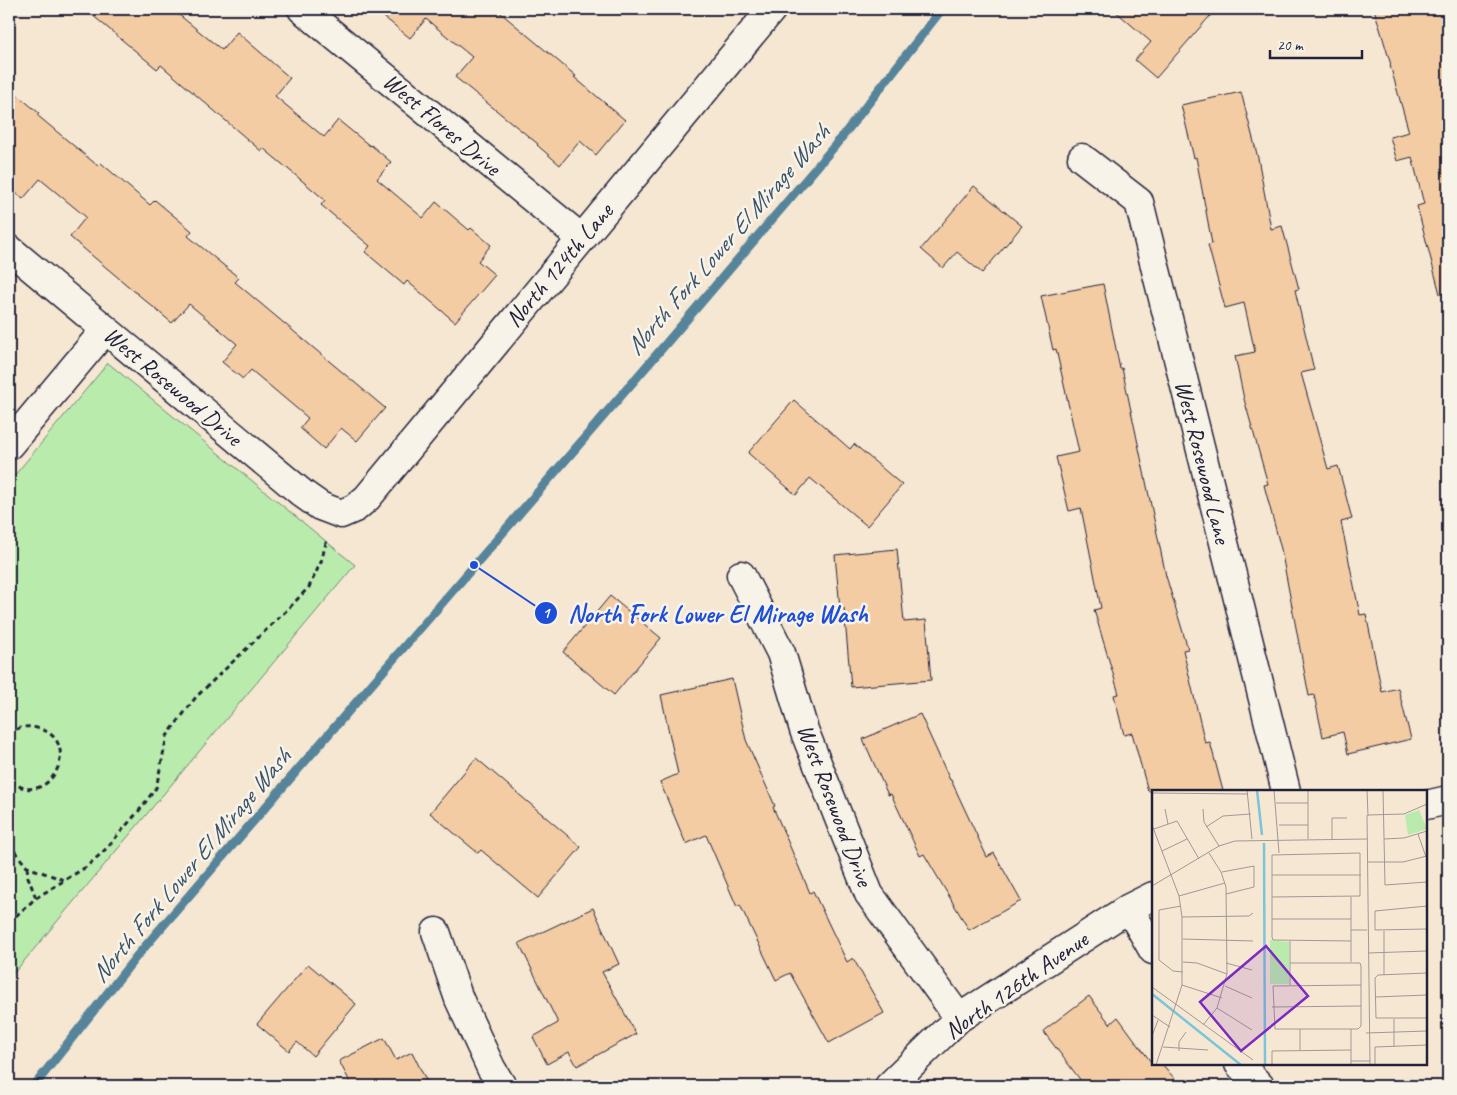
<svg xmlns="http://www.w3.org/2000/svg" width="1457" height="1095" viewBox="0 0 1457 1095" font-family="Caveat,sans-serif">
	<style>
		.green { fill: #b9ecac; stroke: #6e8774 }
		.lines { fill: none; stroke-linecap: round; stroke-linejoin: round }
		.stream { stroke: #57849a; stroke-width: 9 }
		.building { fill: #f4cca3; stroke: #22223b }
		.street-casing { stroke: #22223b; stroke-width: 31 }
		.path { stroke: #22223b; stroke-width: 3; stroke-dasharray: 5 4; stroke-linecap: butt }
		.street { stroke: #f7f3e8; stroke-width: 28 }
		.labels { text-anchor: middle; stroke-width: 5; stroke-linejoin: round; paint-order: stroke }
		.street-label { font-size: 24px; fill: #22223b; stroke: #f7f3e8 }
		.water-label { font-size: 25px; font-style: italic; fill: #3c536a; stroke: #f7f3e8 }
		.inset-river { fill: none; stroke: #7ac5d9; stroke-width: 2.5 }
		.inset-road { fill: none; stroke: #a19896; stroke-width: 1 }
		.view { fill: #7b2cbf; fill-opacity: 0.15; stroke: #7b2cbf; stroke-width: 2.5 }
		.inset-edge { fill: none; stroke: #22223b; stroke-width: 2.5 }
		.leader { fill: none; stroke: #1d4ed8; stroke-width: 2 }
		.callout-dot { fill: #1d4ed8; stroke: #f7f3e8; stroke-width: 2 }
		.mark-label { font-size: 15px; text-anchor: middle; font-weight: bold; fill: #fff }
		.callout-label { font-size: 25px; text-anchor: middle; font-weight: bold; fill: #1d4ed8; stroke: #f7f3e8; stroke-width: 5; stroke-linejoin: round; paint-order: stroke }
	</style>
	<rect width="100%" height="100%" fill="#f6e7d3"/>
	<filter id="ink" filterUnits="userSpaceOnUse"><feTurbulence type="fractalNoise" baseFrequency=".02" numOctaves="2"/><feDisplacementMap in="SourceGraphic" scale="10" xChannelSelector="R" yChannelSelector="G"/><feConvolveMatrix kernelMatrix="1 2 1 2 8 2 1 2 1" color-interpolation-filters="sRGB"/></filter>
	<g filter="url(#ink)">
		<!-- green -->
		<path class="green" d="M 108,363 L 355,565 L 9,979 L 9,482 Z"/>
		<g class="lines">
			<!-- stream -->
			<path class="stream" d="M 34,1086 L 136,957 L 658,353 L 838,142 L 942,9"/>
		</g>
		<!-- building -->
		<path class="building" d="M 85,9 L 172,9 L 222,50 L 237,32 L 290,78 L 275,96 L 324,137 L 338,120 L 370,146 L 371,145 L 391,162 L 377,179 L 423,218 L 436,202 L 469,230 L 471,228 L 491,245 L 478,261 L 495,275 L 455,322 L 407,281 L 404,285 L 365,252 L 370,246 L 321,205 L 325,200 L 263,148 L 261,151 L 161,65 L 157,69 Z
			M 374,9 L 496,9 L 576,76 L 574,77 L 625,120 L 596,155 L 580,141 L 560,165 L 537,145 L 538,144 L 455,77 L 472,57 L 426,19 L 410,38 Z
			M 1113,9 L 1216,9 L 1156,78 L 1135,60 L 1151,42 Z
			M 1374,9 L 1448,9 L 1448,293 L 1440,294 L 1417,206 L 1424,204 L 1412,157 L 1397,161 L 1390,137 L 1409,132 L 1390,65 L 1391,65 Z
			M 9,88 L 39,113 L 37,115 L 98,166 L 101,163 L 150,205 L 155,200 L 192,231 L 188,236 L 239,278 L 235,282 L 385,408 L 357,441 L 341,428 L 324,449 L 300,428 L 308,418 L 251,370 L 243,379 L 222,362 L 237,344 L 189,304 L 172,323 L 70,237 L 86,217 L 40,179 L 23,199 L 9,187 Z
			M 1241,92 L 1258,158 L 1271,229 L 1282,226 L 1299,289 L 1295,290 L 1314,370 L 1301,373 L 1328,469 L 1338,466 L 1352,519 L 1341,522 L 1360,615 L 1366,614 L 1382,692 L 1398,688 L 1411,739 L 1348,754 L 1343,732 L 1323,737 L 1314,695 L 1309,696 L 1281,549 L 1264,485 L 1268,484 L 1244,399 L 1235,356 L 1255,352 L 1244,303 L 1225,308 L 1208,245 L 1212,244 L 1196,157 L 1194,158 L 1181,105 Z
			M 974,186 L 1022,226 L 982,273 L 957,252 L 943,268 L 921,249 Z
			M 1103,284 L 1120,369 L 1122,368 L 1166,576 L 1188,649 L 1183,650 L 1205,743 L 1210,742 L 1223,791 L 1148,791 L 1132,733 L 1124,735 L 1114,695 L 1119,694 L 1094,610 L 1101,608 L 1081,508 L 1069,511 L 1056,457 L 1079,452 L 1056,349 L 1053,350 L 1041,296 Z
			M 794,400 L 850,449 L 854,444 L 902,485 L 867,526 L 810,478 L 796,495 L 748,453 Z
			M 897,549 L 904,622 L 926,620 L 931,680 L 851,687 L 844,608 L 840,608 L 835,555 Z
			M 610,596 L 661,638 L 614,695 L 563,652 Z
			M 732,679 L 746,740 L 775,806 L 773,807 L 810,893 L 813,891 L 847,962 L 853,958 L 884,1013 L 829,1043 L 790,973 L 776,980 L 740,905 L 737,907 L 706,835 L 686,844 L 660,782 L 678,774 L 661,695 Z
			M 920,714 L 950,780 L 951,780 L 987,857 L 994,853 L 1021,901 L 969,930 L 924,854 L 920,856 L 891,794 L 888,795 L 863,739 Z
			M 476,758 L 581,847 L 538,898 L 481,850 L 478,853 L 430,813 Z
			M 593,908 L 619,964 L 602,972 L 636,1034 L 577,1066 L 569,1052 L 547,1064 L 533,1037 L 558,1023 L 519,943 Z
			M 308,964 L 356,1004 L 313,1056 L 297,1042 L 289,1051 L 257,1024 Z
			M 1089,996 L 1110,1024 L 1118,1017 L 1151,1062 L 1153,1061 L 1153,1064 L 1162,1064 L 1181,1086 L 1085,1086 L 1043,1031 Z
			M 384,1038 L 396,1060 L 412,1052 L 429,1086 L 341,1086 L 350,1082 L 339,1061 Z"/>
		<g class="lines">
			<defs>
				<path id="street" d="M 302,9 L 581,238
					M 1082,158 L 1139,202 L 1286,791
					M 9,249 L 303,494 L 320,506 L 341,514 L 355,508 L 367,498 L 772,9
					M 9,445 L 105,330
					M 741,575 L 781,653 L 804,730 L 869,894 L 959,1018
					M 1426,805 L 1448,800
					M 1129,908 L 1153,950
					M 436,932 L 459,999 L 491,1068 L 502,1086
					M 1239,1064 L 1260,1086
					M 889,1086 L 959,1018 L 1129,908 L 1153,896"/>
			</defs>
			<!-- street casing -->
			<use href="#street" class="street-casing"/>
			<!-- path -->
			<path class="path" d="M 9,735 C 16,727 27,725 37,728 C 87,740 47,815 9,779
				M 9,844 L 27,867 L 64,880
				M 27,867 L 28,877 L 36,898
				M 9,922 L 36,898 L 86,867 L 103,852 L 138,812 L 156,788 L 167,736 L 196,697 L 288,609 L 309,587 L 321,562 L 327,539"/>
			<!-- street -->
			<use href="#street" class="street"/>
		</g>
	</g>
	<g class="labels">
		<!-- street labels -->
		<g class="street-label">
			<text transform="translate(442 124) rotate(40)" y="8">West Flores Drive</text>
			<text transform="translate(559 265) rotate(-50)" y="8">North 124th Lane</text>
			<text transform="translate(173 386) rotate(40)" y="8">West Rosewood Drive</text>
			<text transform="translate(1203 462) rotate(76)" y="8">West Rosewood Lane</text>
			<text transform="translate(835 805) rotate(69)" y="8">West Rosewood Drive</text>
			<text transform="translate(1016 985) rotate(-35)" y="8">North 126th Avenue</text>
		</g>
		<!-- water labels -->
		<g class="water-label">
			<text transform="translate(727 239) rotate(-49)" y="9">North Fork Lower El Mirage Wash</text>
			<text transform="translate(190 865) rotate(-50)" y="9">North Fork Lower El Mirage Wash</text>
		</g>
	</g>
	<!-- overview -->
	<g transform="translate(1152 790)">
		<rect width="275" height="275" fill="#f6e7d3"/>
		<path d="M 267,20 L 275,39 L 256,45 L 253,25 ZM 118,150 L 137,152 L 137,194 L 118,194 Z" fill="#b9ecac"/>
		<path class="inset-river" d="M 105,0 L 110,45M 112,53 L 113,275M 0,204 L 89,275"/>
		<path class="inset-road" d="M 95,0 L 100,49M 122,0 L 127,63M 156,0 L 156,49M 215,0 L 216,26M 231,0 L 233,95 L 275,92M 0,3 L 96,4M 124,13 L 156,13M 13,19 L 16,34M 51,19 L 52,32 L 67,56M 215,25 L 218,275M 216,25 L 252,24 L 275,14M 0,35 L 27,106 L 30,127 L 30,195 L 4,275M 127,35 L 156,35M 54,37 L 71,26 L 99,24M 2,39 L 25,31 L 47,69M 266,44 L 274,67M 180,49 L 180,28 L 195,28M 232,49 L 252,48 L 275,41M 10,61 L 35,49M 216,72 L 251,72 L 275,66M 70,82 L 102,76 L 102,97 L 74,104M 120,85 L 209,85M 0,96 L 67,56 L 83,51 L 215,49M 27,106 L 73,93M 120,107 L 208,106 L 208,63 L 120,65 L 120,147 L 121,150 L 199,151M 199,107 L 199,172M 29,116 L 7,120 L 7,170 L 21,181 L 31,182M 275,116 L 223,121 L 223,140 L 275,139M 30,127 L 97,126 L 101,123M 120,129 L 199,129M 199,140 L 215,140M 232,141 L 232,185M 31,149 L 101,151M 138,151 L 138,195M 216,163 L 275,161M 31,172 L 45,173 L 75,184M 74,173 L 100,180M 138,173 L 208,173 L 209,176 L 209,236 L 206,239 L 123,239 L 121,196 L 209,195M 275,183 L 226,185 L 223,188 L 224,228 L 275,228M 30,195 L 70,208M 73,196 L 100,208M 0,197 L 101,270M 223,207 L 275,205M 120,217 L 209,216M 65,218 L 100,240M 0,225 L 18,237M 242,229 L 242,257M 51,235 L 65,218 L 75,184 L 74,97 L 69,82 L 57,63M 148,239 L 148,260M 199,239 L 199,275M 214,243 L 275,241M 0,246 L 6,230M 11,257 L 56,260M 27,261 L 27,252 L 34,242M 199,271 L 218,271M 120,275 L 120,261 L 199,260M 223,275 L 223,257 L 275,255"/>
		<path class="view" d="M 114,156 L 156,206 L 89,261 L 48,212 Z"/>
		<rect width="275" height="275" class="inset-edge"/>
	</g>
	<!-- callouts -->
	<path class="leader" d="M474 565L546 613"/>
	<g class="callout-dot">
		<circle cx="474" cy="565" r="5"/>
		<circle cx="546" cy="613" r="12"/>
	</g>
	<g class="mark-label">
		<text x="546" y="618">1</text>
	</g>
	<g class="callout-label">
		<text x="718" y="622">North Fork Lower El Mirage Wash</text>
	</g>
	<!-- margin -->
	<rect width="1457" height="1095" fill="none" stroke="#f7f3e8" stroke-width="30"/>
	<rect x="15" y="15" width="1427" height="1065" fill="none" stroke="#22223b" stroke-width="2" filter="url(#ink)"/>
	<!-- scale -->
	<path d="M1270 50v8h92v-8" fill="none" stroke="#22223b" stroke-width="2.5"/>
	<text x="1277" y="50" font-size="15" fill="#22223b" stroke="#f7f3e8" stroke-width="4" paint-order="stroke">20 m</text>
</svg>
